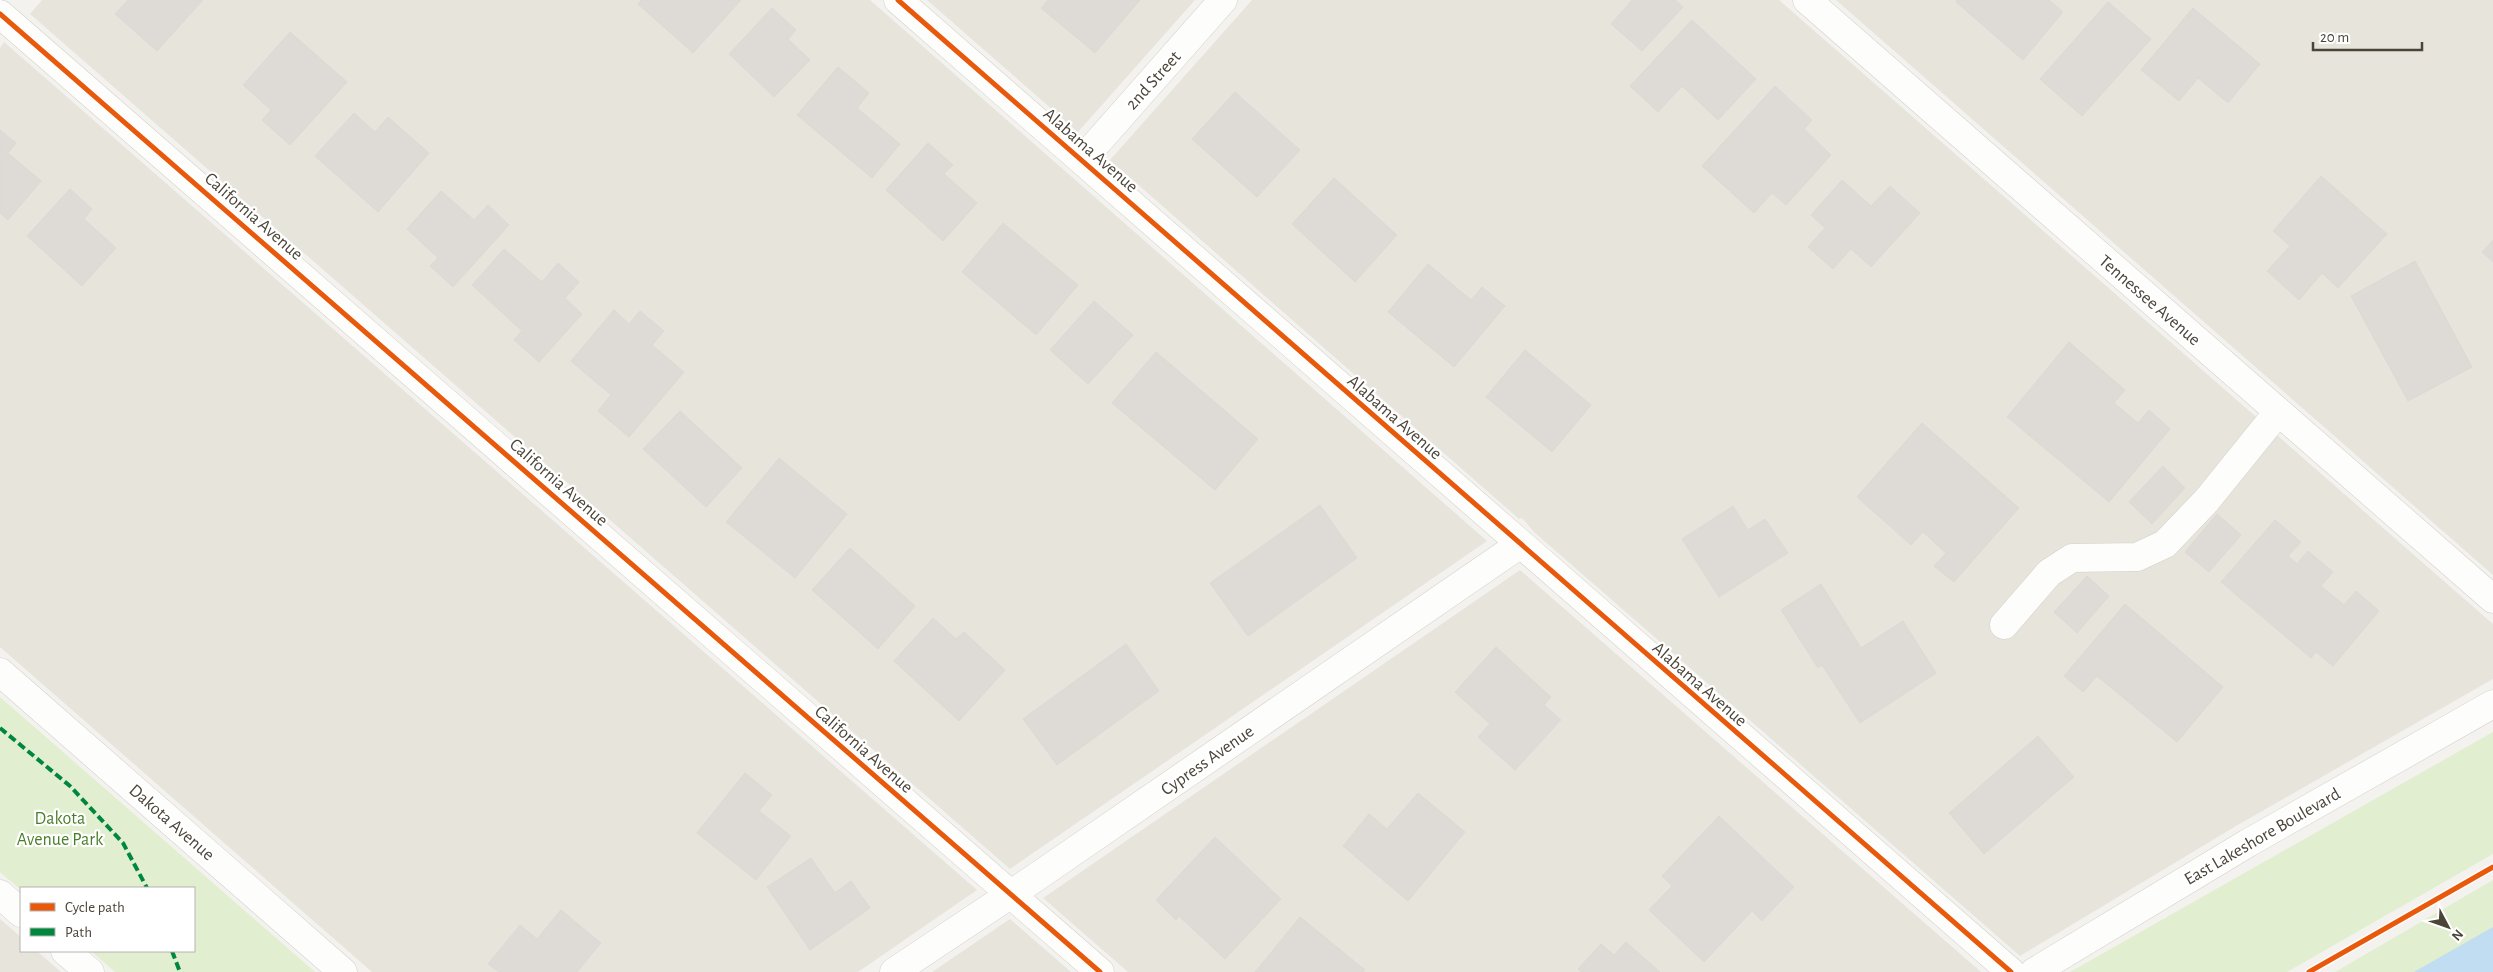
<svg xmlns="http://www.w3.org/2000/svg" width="2493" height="972" viewBox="0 0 2493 972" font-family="'Alegreya Sans',sans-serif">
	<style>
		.residential { fill: #e7e4dc }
		.green { fill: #e1eecf }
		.water { fill: #c0ddf1 }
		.building { fill: #dedbd6; stroke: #dcd9d4 }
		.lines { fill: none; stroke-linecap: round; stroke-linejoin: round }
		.minor-casing { stroke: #d2d0cb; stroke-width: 29 }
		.minor { stroke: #fdfdfc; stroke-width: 28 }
		.quiet { stroke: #00873e; stroke-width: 4; stroke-dasharray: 8 4; stroke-linecap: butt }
		.cycleway-casing { stroke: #fff; stroke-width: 8 }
		.cycleway { stroke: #e8590c; stroke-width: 5 }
		.labels { text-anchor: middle; stroke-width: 4.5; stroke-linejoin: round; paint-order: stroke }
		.street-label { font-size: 18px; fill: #4b4439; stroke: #fff }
		.park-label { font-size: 18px; fill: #4a7f2a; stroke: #fff }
	</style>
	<rect width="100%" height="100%" fill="#f4f2ee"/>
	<!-- residential -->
	<path class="residential" d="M 42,0 L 870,0 L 1487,541 L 1010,869 L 30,14 Z
		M 927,0 L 1195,0 L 1078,132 Z
		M 1252,0 L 1779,0 L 2493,624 L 2493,679 L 2236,826 L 2020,956 L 1534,532 L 1522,518 L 1519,519 L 1110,160 Z
		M 1836,0 L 2493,0 L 2493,575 Z
		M 4,42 L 977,890 L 858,972 L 372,972 L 0,647 L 0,48 Z
		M 1520,570 L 1981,972 L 1128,972 L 1043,898 Z
		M 0,919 L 21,937 L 21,951 L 37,951 L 61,972 L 0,972 Z
		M 1010,919 L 1071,972 L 932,972 Z"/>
	<!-- green -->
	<path class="green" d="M 0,697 L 315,972 L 115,972 L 91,951 L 194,951 L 194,888 L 21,888 L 21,890 L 0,872 Z
		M 2493,732 L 2493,854 L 2287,972 L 2070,972 Z
		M 2493,880 L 2493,972 L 2335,972 Z"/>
	<!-- water -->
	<path class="water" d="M 2493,927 L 2493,972 L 2414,972 Z"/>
	<!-- building -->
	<path class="building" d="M 128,0 L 203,0 L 157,51 L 115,14 Z
		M 641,0 L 741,0 L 693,53 L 638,4 Z
		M 1048,0 L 1140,0 L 1095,53 L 1041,8 Z
		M 1632,0 L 1675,0 L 1683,7 L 1642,51 L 1611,24 Z
		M 1957,0 L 2049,0 L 2063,12 L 2023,60 L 1956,2 Z
		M 2108,2 L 2151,39 L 2082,116 L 2040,79 Z
		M 772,8 L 796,30 L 788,39 L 810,60 L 774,97 L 729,54 Z
		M 2193,8 L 2260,64 L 2228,103 L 2198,78 L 2179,101 L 2141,70 Z
		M 1692,20 L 1756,79 L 1718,120 L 1682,86 L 1658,112 L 1630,86 Z
		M 290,32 L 347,82 L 290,145 L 262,120 L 271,110 L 243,85 Z
		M 838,67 L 869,93 L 857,108 L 900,144 L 872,178 L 797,115 Z
		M 1775,86 L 1812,120 L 1804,129 L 1831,155 L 1786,205 L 1772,193 L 1754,213 L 1702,166 Z
		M 1235,92 L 1300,150 L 1257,197 L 1192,139 Z
		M 354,113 L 375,132 L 388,117 L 429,153 L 378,212 L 315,156 Z
		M 0,130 L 16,143 L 8,153 L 41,181 L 8,220 L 0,213 Z
		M 928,143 L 953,165 L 944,174 L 977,203 L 943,241 L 886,190 Z
		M 2321,176 L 2387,234 L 2338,288 L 2322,273 L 2299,300 L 2267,271 L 2290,246 L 2273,231 Z
		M 1334,178 L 1397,235 L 1355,282 L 1292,224 Z
		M 1842,180 L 1871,206 L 1890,186 L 1920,213 L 1871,267 L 1851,249 L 1833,269 L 1808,247 L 1825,228 L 1811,215 Z
		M 70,189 L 92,209 L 84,219 L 116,248 L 82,286 L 27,236 Z
		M 441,191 L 474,220 L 488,205 L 509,225 L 453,287 L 430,266 L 438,258 L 407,229 Z
		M 1003,223 L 1078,285 L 1036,335 L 962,272 Z
		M 2493,240 L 2493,262 L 2482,252 Z
		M 504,249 L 542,282 L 558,263 L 579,282 L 565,298 L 582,314 L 539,362 L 514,340 L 522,331 L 472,285 Z
		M 2415,261 L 2472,367 L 2408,401 L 2351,296 Z
		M 1428,264 L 1471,300 L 1482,287 L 1505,306 L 1454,367 L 1388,312 Z
		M 1094,301 L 1133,335 L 1088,384 L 1050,350 Z
		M 614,310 L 629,324 L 640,311 L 664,331 L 652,345 L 684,372 L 629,437 L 598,411 L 611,395 L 571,361 Z
		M 2069,342 L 2125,390 L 2114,403 L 2138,423 L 2149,410 L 2170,429 L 2109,502 L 2007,417 Z
		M 1525,350 L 1591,405 L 1552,452 L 1486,397 Z
		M 1156,352 L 1258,439 L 1215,490 L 1112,403 Z
		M 680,411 L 742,468 L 706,507 L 643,449 Z
		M 1922,423 L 2019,508 L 1954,582 L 1934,566 L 1946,553 L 1923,532 L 1911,545 L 1857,497 Z
		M 779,458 L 847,514 L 795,578 L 726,522 Z
		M 2163,466 L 2185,488 L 2152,524 L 2129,502 Z
		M 1320,505 L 1357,558 L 1248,636 L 1210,583 Z
		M 1733,506 L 1748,530 L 1765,519 L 1788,553 L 1719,597 L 1682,539 Z
		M 2217,514 L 2241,535 L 2209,572 L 2185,552 Z
		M 2275,520 L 2301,542 L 2288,556 L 2297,564 L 2308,551 L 2333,572 L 2321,586 L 2344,605 L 2356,591 L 2379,611 L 2333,666 L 2316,652 L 2311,658 L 2221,582 Z
		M 850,548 L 915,606 L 878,649 L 812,590 Z
		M 2087,576 L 2109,596 L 2077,633 L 2054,612 Z
		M 1821,584 L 1861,648 L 1903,621 L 1936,673 L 1860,723 L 1822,665 L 1818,668 L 1781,610 Z
		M 2125,604 L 2223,687 L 2177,742 L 2097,676 L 2083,692 L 2064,676 Z
		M 933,618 L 956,639 L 964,632 L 1005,670 L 959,721 L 894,661 Z
		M 1126,644 L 1159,691 L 1057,765 L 1023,719 Z
		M 1496,647 L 1551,697 L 1544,705 L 1561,720 L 1515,770 L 1478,737 L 1490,724 L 1455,692 Z
		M 2038,736 L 2074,777 L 1984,854 L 1949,813 Z
		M 745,773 L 772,795 L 759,811 L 791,836 L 756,880 L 697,833 Z
		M 1418,793 L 1465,832 L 1408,901 L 1343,846 L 1369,814 L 1387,829 Z
		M 1719,816 L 1794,887 L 1762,921 L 1752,911 L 1704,962 L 1649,910 L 1672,886 L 1662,876 Z
		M 1215,837 L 1281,899 L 1225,959 L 1179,916 L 1176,920 L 1156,900 Z
		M 811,858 L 835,893 L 851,881 L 870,908 L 810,950 L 767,887 Z
		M 561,910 L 601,943 L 577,972 L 499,972 L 488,964 L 520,925 L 537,939 Z
		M 1300,917 L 1365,970 L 1363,972 L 1255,972 Z
		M 1626,942 L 1660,972 L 1581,972 L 1578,969 L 1601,944 L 1614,955 Z"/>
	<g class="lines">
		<defs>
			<path id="minor" d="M 898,0 L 2011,972
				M 1807,0 L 2493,599
				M 0,14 L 1100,972
				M 1082,160 L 1223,0
				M 2004,625 L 2049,573 L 2072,558 L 2137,557 L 2165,544 L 2207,500 L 2278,412
				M 0,672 L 343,972
				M 0,894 L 21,913
				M 65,951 L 90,972
				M 894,972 L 1035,878 L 1519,545
				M 2034,972 L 2248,843 L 2493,704"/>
		</defs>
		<!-- minor casing -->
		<use href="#minor" class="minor-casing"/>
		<!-- minor -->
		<use href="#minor" class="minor"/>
		<!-- quiet -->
		<path class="quiet" d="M 0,728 L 70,786 L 123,843 L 147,888
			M 172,951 L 180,972"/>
		<defs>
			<path id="cycleway" d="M 898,0 L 2011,972
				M 0,14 L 1100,972
				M 2309,972 L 2493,867"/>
		</defs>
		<!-- cycleway casing -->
		<use href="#cycleway" class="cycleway-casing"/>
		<!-- cycleway -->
		<use href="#cycleway" class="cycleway"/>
	</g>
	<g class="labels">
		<!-- street labels -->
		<g class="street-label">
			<text transform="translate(1153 80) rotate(-48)" y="6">2nd Street</text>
			<text transform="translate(1091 150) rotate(41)" y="6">Alabama Avenue</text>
			<text transform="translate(254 216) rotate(41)" y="6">California Avenue</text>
			<text transform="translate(2150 300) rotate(41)" y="6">Tennessee Avenue</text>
			<text transform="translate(1395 417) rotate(41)" y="6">Alabama Avenue</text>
			<text transform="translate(559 482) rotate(41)" y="6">California Avenue</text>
			<text transform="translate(1700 684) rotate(41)" y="6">Alabama Avenue</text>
			<text transform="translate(864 749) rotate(41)" y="6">California Avenue</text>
			<text transform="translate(1207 760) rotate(-35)" y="6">Cypress Avenue</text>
			<text transform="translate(172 822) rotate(41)" y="6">Dakota Avenue</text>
			<text transform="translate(2262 836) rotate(-30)" y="6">East Lakeshore Boulevard</text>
		</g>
		<!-- park labels -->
		<g class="park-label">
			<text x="60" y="824">Dakota<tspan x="60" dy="21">Avenue Park</tspan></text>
		</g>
	</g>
	<!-- legend -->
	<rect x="20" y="887" width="175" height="65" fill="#ffffff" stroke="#b7b4b0"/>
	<rect x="30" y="903" width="25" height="8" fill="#e8590c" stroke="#b7b4b0"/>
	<text x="65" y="912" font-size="15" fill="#4b4439">Cycle path</text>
	<rect x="30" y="928" width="25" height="8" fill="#00873e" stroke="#b7b4b0"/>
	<text x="65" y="937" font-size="15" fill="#4b4439">Path</text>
	<!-- north arrow -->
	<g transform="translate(2448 927) rotate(131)" stroke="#ffffff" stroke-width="4" paint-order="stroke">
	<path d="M0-4L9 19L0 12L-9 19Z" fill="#4b4439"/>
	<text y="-8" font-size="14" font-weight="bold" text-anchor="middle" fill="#4b4439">N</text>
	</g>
	<!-- scale -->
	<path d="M2313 42v8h109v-8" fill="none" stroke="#4b4439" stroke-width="2.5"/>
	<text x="2320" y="42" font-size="15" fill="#4b4439" stroke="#ffffff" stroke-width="4" paint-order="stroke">20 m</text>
</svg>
